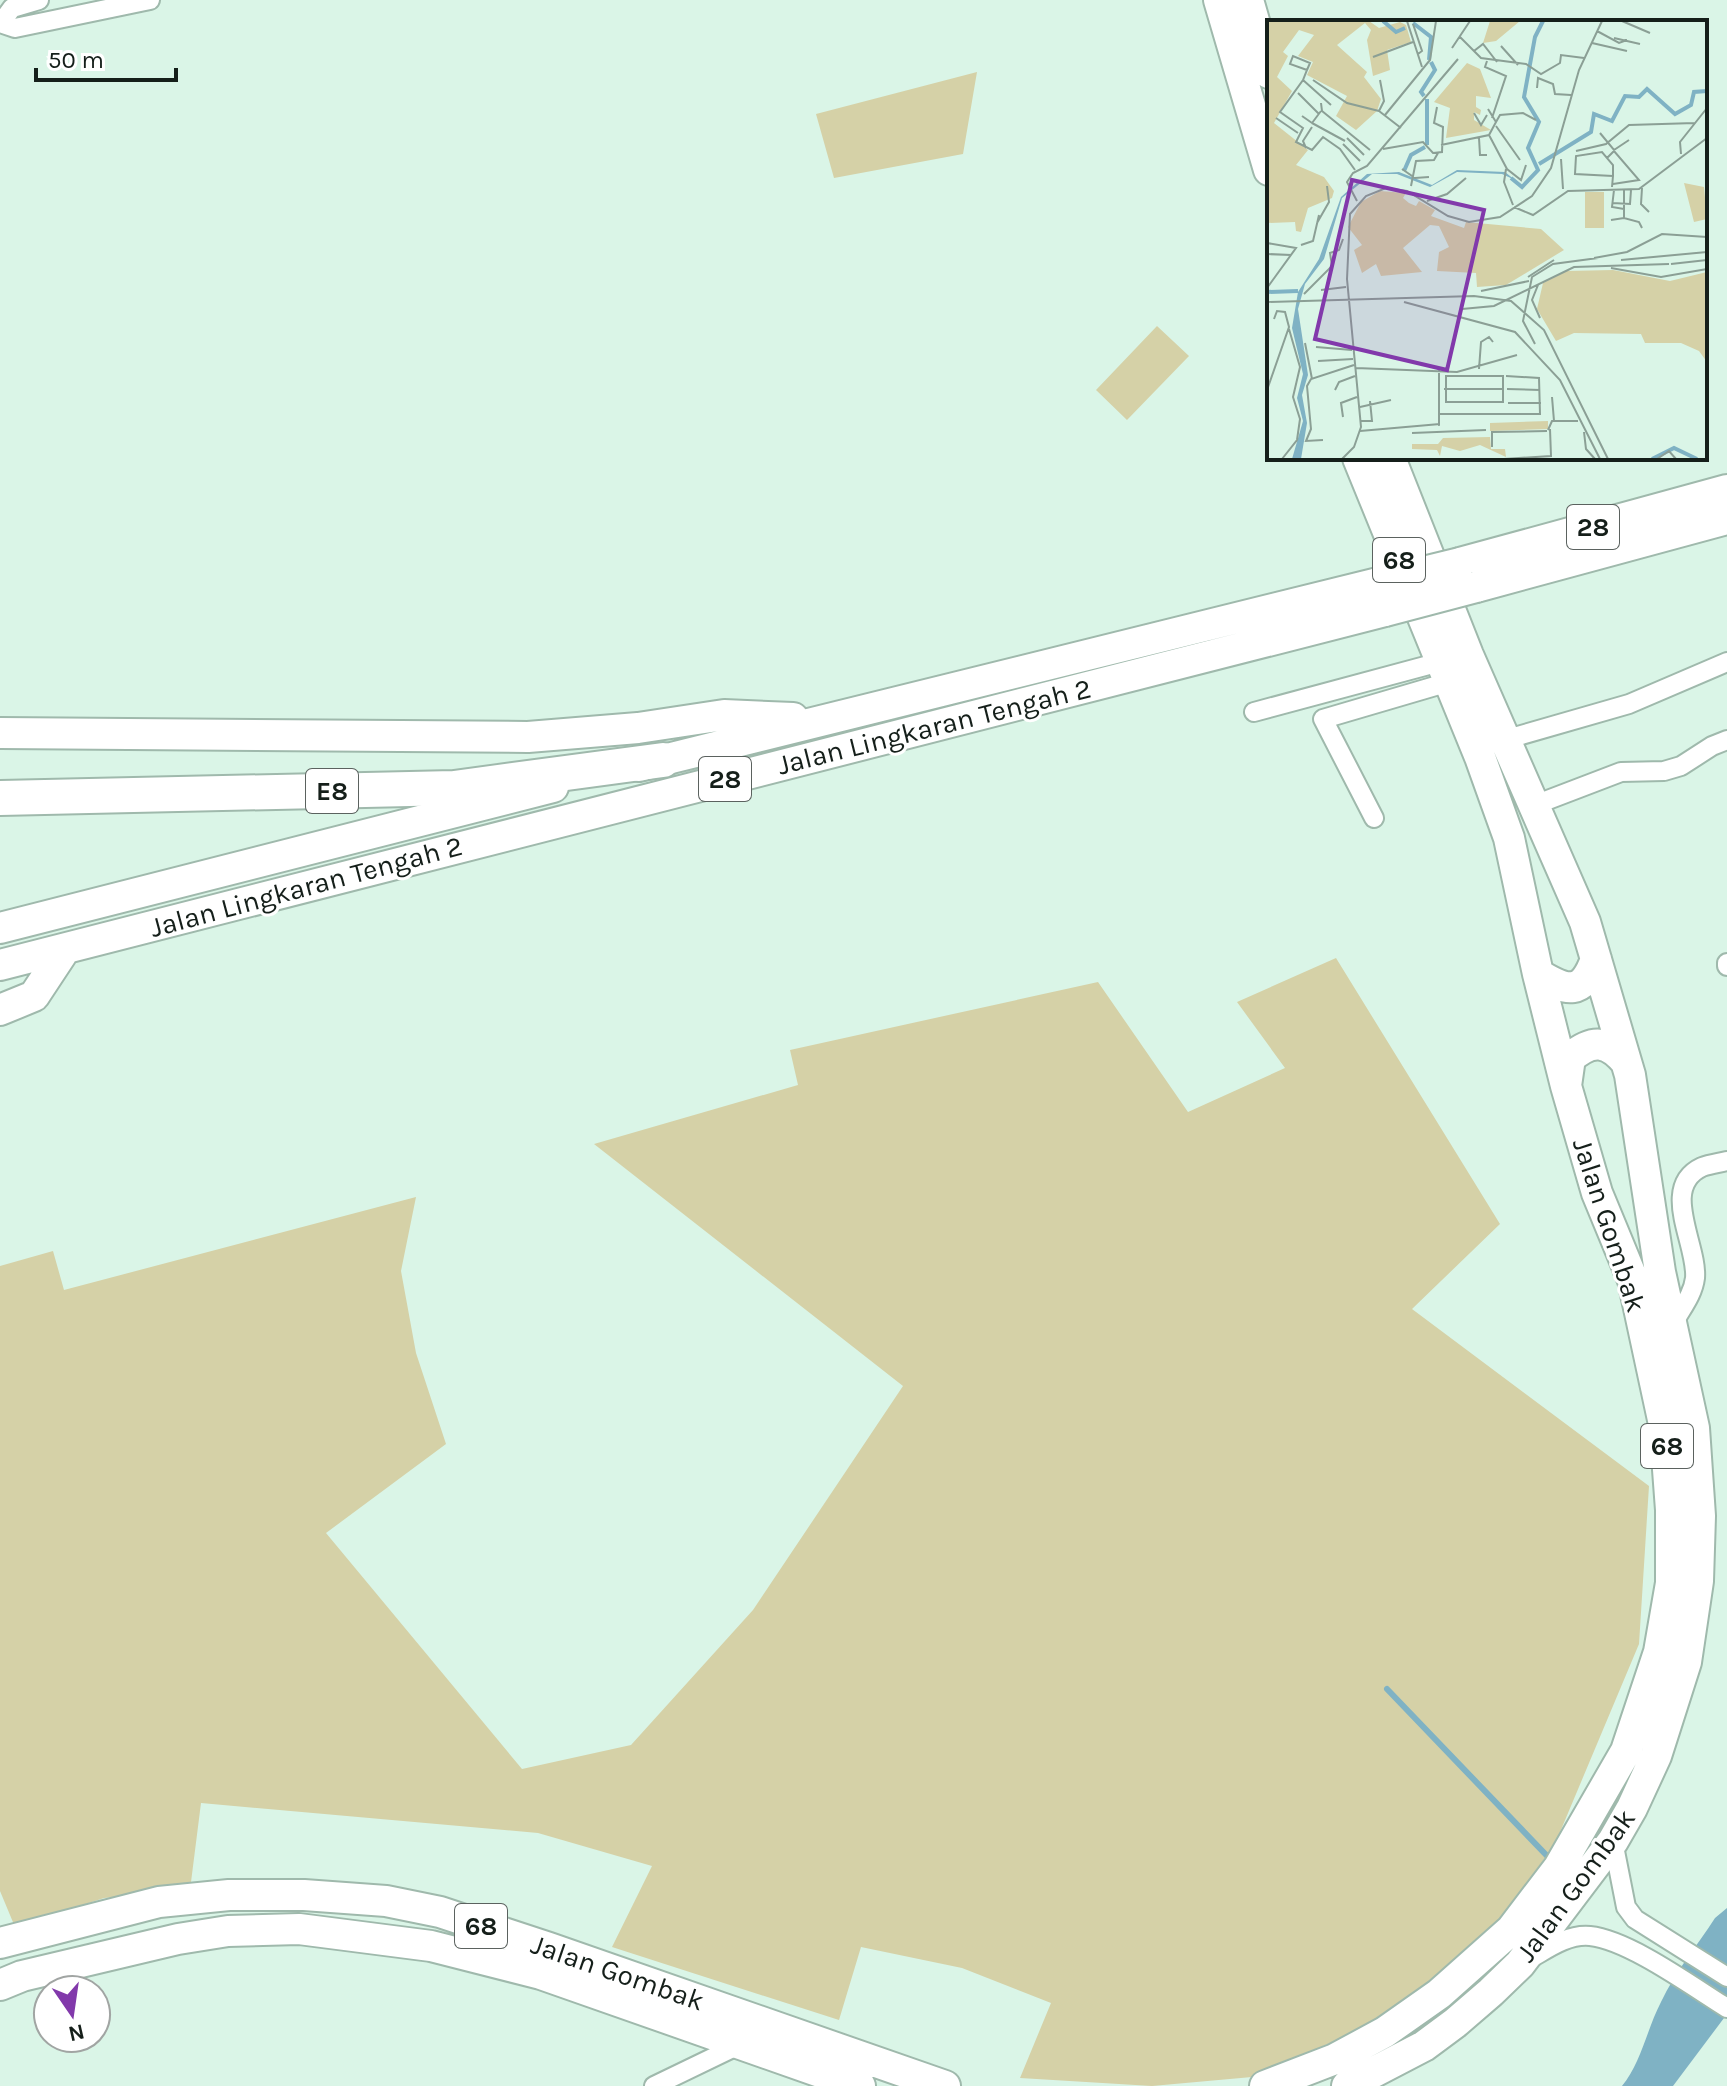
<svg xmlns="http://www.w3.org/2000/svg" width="1727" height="2086" viewBox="0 0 1727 2086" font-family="Karla,sans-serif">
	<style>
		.green { fill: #d5d1a7 }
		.water { fill: #7fb2c4 }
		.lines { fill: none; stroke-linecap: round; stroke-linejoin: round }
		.stream { stroke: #7fb2c4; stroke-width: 6 }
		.minor-casing { stroke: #9fb9ac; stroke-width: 22 }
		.primary-casing { stroke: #9fb9ac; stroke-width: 34 }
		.trunk-casing { stroke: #9fb9ac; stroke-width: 34 }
		.motorway-casing { stroke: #9fb9ac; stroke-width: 38 }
		.minor { stroke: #fff; stroke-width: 18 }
		.primary { stroke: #fff; stroke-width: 30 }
		.trunk { stroke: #fff; stroke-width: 30 }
		.motorway { stroke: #fff; stroke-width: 34 }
		.trunk-bridge-casing { stroke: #9fb9ac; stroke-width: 34; stroke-linecap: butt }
		.trunk-bridge { stroke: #fff; stroke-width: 30 }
		.labels { text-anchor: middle; stroke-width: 6; stroke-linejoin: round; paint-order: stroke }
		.shield { fill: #fff; stroke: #5b625f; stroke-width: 2 }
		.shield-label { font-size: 26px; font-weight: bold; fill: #151f1a }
		.street-label { font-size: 28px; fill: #151f1a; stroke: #fff }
		.inset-river { fill: none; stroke: #7fb2c4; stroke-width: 4 }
		.inset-road { fill: none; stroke: #8b9f95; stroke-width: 2 }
		.view { fill: #8239ab; fill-opacity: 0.15; stroke: #8239ab; stroke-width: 4 }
		.inset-edge { fill: none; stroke: #151f1a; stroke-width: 4 }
	</style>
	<rect width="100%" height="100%" fill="#daf5e7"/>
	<!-- green -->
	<path class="green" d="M 977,72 L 963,154 L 834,178 L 816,114 Z
		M 1157,326 L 1189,356 L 1127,420 L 1096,390 Z
		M 1336,958 L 1500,1224 L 1412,1309 L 1649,1486 L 1639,1644 L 1555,1844 L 1476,1953 L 1355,2032 L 1252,2077 L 1152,2086 L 1020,2078 L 1051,2003 L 962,1968 L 861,1947 L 839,2020 L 612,1947 L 652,1866 L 538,1833 L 201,1803 L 190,1890 L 104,1898 L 15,1927 L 0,1891 L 0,1266 L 53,1251 L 64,1290 L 416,1197 L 401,1271 L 416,1353 L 446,1444 L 326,1533 L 522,1769 L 631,1745 L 753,1610 L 903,1386 L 594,1144 L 798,1085 L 790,1050 L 1098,982 L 1188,1112 L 1285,1068 L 1237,1002 Z"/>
	<!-- water -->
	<path class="water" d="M 1727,1908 L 1727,2014 L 1673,2086 L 1622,2086 C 1641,2063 1647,2029 1661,2002 C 1675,1972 1697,1946 1715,1918 Z"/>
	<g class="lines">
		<!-- stream -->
		<path class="stream" d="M 1387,1689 L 1551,1860"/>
		<defs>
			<path id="minor" d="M 0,23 L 15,28 L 150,0
				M 1,23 L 12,8 L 39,0
				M 1254,712 L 1440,662
				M 1504,740 L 1629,704 L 1727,662
				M 1532,806 L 1621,772 L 1664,771 L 1681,766 L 1712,746 L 1727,740
				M 1374,818 L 1323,719 L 1449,682
				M 1727,963 L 1727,966
				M 1673,1324 C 1681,1309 1693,1295 1695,1278 C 1698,1245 1659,1187 1702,1167 C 1710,1164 1719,1163 1727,1161
				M 1613,1841 L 1626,1907 L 1635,1919 L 1727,1977
				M 1533,1957 C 1550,1947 1569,1934 1590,1936 C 1629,1940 1693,1987 1727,2008
				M 654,2086 L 741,2044"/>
			<path id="primary" d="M 1219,0 L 1269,170
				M 1248,0 L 1269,73
				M 1538,974 C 1567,992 1583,996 1596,959
				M 1566,1086 L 1570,1058 C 1592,1039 1607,1040 1626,1062
				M 0,1943 L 159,1902 L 229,1895 L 304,1895 L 386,1901 L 440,1912 L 549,1948 L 945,2086
				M 0,1985 L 22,1976 L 178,1939 L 228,1931 L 299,1929 L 431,1946 L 541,1974 L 860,2086
				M 1265,2086 L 1335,2059 L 1385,2032 L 1439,1994 L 1511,1930 L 1559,1867 L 1626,1751 L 1659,1652 L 1671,1583 L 1671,1510 L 1665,1429 L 1633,1280 L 1597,1193 L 1566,1086 L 1538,974 L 1509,838 L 1480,757 L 1358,458
				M 1347,2086 L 1424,2046 L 1455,2023 L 1491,1992 L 1520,1964 L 1613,1841 L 1632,1808 L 1656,1756 L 1686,1662 L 1698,1581 L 1700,1516 L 1694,1428 L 1660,1272 L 1630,1075 L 1585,922 L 1468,655 L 1390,458"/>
			<path id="trunk" d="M 1460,563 L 1727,490
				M 1476,587 L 1727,519
				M 0,733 L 528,737 L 638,728 L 724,715 L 793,718
				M 639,766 L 1378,583
				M 0,928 L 553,787
				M 0,965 L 1385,611
				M 0,1010 L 34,996 L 65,949"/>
			<path id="motorway" d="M 0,798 L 454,788 L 663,760"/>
		</defs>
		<!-- minor casing -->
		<use href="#minor" class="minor-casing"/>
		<!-- primary casing -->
		<use href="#primary" class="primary-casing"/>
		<!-- trunk casing -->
		<use href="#trunk" class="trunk-casing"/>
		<!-- motorway casing -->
		<use href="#motorway" class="motorway-casing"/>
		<!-- minor -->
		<use href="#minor" class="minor"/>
		<!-- primary -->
		<use href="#primary" class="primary"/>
		<!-- trunk -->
		<use href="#trunk" class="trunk"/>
		<!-- motorway -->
		<use href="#motorway" class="motorway"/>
		<defs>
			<path id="trunk-bridge" d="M 1378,583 L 1460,563
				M 1385,611 L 1476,587"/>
		</defs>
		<!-- trunk-bridge casing -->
		<use href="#trunk-bridge" class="trunk-bridge-casing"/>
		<!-- trunk-bridge -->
		<use href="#trunk-bridge" class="trunk-bridge"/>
	</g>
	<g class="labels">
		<!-- shield labels -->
		<g class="shield">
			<rect x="1567" y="505" width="52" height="44" rx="6"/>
			<rect x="1373" y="538" width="52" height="44" rx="6"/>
			<rect x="699" y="757" width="52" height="44" rx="6"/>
			<rect x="306" y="769" width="52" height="44" rx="6"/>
			<rect x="1641" y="1424" width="52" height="44" rx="6"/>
			<rect x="455" y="1904" width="52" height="44" rx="6"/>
		</g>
		<g class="shield-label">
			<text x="1593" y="536">28</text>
			<text x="1399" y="569">68</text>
			<text x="725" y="788">28</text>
			<text x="332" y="800">E8</text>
			<text x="1667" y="1455">68</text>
			<text x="481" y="1935">68</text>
		</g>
		<!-- street labels -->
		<g class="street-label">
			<text transform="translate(934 726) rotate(-14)" y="10">Jalan Lingkaran Tengah 2</text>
			<text transform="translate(306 886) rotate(-15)" y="10">Jalan Lingkaran Tengah 2</text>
			<text transform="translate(1610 1225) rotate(72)" y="10">Jalan Gombak</text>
			<text transform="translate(1575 1885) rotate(-54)" y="10">Jalan Gombak</text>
			<text transform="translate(618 1972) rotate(19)" y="10">Jalan Gombak</text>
		</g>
	</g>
	<!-- overview -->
	<g transform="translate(1267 20)">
		<rect width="440" height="440" fill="#daf5e7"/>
		<path d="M 0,1 L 102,1 L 112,8 L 133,2 L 139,5 L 144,22 L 120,30 L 123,50 L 106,56 L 100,20 L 104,10 L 98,3 L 70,25 L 100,52 L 97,57 L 114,79 L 110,91 L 89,110 L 69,96 L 80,76 L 40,55 L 46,42 L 31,36 L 47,15 L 32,10 L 16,32 L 21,36 L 10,57 L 25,71 L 7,103 L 41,130 L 29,145 L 57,157 L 67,171 L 65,178 L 41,188 L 34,212 L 29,211 L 28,202 L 0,203 ZM 223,1 L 253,1 L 229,21 L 216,23 ZM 200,43 L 213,49 L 224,78 L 209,76 L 209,87 L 214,90 L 213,95 L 207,92 L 207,100 L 224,110 L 179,118 L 183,88 L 167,82 ZM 417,163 L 437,167 L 440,199 L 427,202 ZM 113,171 L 139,173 L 136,178 L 142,183 L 149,186 L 152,181 L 168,190 L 164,196 L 197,208 L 199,202 L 274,209 L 297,230 L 239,265 L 210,267 L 209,253 L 170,251 L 172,232 L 182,227 L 172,206 L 163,205 L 136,228 L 155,252 L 114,256 L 109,244 L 95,253 L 87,230 L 95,225 L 81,207 L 94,182 ZM 318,172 L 337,172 L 337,208 L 318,208 ZM 346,250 L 403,261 L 440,252 L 440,342 L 432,331 L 414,323 L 378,323 L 374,314 L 307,313 L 289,321 L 270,289 L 276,263 L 299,251 ZM 281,401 L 281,409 L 223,411 L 223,403 ZM 223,417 L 224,429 L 238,429 L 239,437 L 213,425 L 193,431 L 175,426 L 173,436 L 170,430 L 145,429 L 145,424 L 171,424 L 176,418 Z" fill="#d5d1a7"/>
		<path d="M 190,150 L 238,152 L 248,160 L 235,154 L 190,152 L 163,167 L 130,154 L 105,154 L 75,178 L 57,239 L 38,264 L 31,289 L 41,355 L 35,375 L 40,403 L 34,439 L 25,439 L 36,401 L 30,378 L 36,354 L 25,308 L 31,272 L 52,239 L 74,177 L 100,154 L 132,152 L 165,165 Z" fill="#7fb2c4"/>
		<path class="inset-river" d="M 116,1 L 129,12 L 138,8M 146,3 L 164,17 L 162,40M 157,76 L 154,72 L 168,50 L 164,42M 160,79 L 160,125M 272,144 L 324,112 L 327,94 L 345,101 L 358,76 L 372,77 L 380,69 L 408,94 L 424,85 L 427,72 L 440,71M 137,151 L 144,135 L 158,127M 244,158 L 255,167 L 271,150 L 261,128 L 272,102 L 257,77 L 268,17 L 276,1M 0,272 L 31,271M 385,439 L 407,428 L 430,439"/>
		<path class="inset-road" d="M 140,1 L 155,47M 355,1 L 383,13M 146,4 L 155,31 L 151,34M 330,11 L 352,23 L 360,20M 192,16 L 214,38 L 259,44 L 274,54 L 293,43 L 294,35 L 317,38M 347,18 L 373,24M 325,23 L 360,31M 234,26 L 251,45M 185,28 L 203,1M 207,31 L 216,24 L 230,42M 106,37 L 146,22M 220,41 L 218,47 L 239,56 L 225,98M 40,50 L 23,44 L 26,36 L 43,43 L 40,50 L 36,60 L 13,92 L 36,108 L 29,122 L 45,130 L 56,117 L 73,129 L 88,150M 36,60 L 64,85M 46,60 L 80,83 L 112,91M 113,60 L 117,81 L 112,91 L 134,108M 270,68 L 271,58 L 286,64 L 288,74 L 304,75M 31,73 L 52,94M 54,83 L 55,91 L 103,130M 207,93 L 214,105 L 220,95M 118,95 L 163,40 L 169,1M 35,96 L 45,103 L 54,91M 9,98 L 31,113M 229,102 L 233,95 L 256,93 L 269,100M 45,103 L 78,121M 229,106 L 253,140M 333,113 L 347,130 L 362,120M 222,115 L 240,149 L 254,160 L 259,145M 80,118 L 97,135M 212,118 L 213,135 L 220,135M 76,124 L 93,141M 174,125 L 222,115 L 229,102 L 221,89M 39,128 L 36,121 L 45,107M 116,129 L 156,122 L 166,133 L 175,132 L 176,107 L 167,103 L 170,87M 309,131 L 339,124 L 362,105 L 428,103M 414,134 L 413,122 L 440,88M 340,138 L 347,131 L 372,160 L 346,164M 294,139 L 296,169M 135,149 L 148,158 L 162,157M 239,149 L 237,162 L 246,185M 144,166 L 149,141 L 167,140 L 171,133M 345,167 L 346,156 L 346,145 L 335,132 L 309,136 L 308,154 L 346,156M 375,168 L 374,184 L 382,192M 347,170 L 345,187 L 357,189M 90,181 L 80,162 L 86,153 L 100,146 L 191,39M 160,181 L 180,174 L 199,158M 346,183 L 363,184 L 364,170M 247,187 L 266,195 L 301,171 L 372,169 L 440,118M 357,198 L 357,170M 344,200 L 357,198 L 372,202 L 375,208M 50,203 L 62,182 L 60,166M 0,223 L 29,228 L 0,268M 34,225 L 46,221 L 52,195M 0,234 L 24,235M 327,238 L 360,232 L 395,214 L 440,217M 354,240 L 440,232M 404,244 L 440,240M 344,248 L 394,257 L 440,249M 261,257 L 287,240M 271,265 L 265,280 L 273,298M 54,270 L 79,267M 214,271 L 262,261M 37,274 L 65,246 L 63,233 L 72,230 L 76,219M 0,282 L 207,276 L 244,281 L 277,310 L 341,439M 137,282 L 248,312 L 293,360 L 333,439M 195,289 L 227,286 L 307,247 L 402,244M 38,323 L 45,359M 268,324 L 256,301 L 265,257 L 286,244 L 331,238M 49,327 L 85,330M 51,341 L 86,339M 89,348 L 190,352 L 250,335M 212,349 L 214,322 L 222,317 L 226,322M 179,356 L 236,356 L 236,382 L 179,382 ZM 177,369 L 236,369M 240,369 L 273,370M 0,370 L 22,307 L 18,292 L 10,291 L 7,299M 68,370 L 72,362 L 88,356M 285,377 L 287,401M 241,383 L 274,383M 93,387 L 124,380M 173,394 L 273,394 L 272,358 L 239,356M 76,397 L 74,383 L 90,377M 94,401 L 105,401 L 103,381M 172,406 L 172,347M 281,410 L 285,401 L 311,401M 93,411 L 173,404M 317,412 L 319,429 L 328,439M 145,413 L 219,410M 56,420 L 39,421 L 44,409 L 40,366 L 44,359 L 87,345M 225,427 L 225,412 L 280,411M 15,439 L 30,420 L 33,399 L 26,377 L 33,347 L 22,309M 75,439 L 87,427 L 94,407 L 80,259 L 83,194 L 99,176 L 119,168 L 140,171 L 181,196 L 202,202 L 233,197 L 265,176 L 284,148 L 312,50 L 335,1M 237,439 L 284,436 L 283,409M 390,439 L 402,431 L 409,439"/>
		<path class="view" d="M 85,160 L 217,190 L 180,350 L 48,319 Z"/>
		<rect width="440" height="440" class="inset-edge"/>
	</g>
	<!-- north arrow -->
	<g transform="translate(72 2014) rotate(167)"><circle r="38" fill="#ffffff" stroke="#a1a5a3" stroke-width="2"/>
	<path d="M0-6L14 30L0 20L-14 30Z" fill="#8239ab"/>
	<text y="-12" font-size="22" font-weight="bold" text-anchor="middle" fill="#151f1a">N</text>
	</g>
	<!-- scale -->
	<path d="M36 68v12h140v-12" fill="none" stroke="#151f1a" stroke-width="4"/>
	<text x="48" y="68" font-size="24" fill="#151f1a" stroke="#ffffff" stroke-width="6" paint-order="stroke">50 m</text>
</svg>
